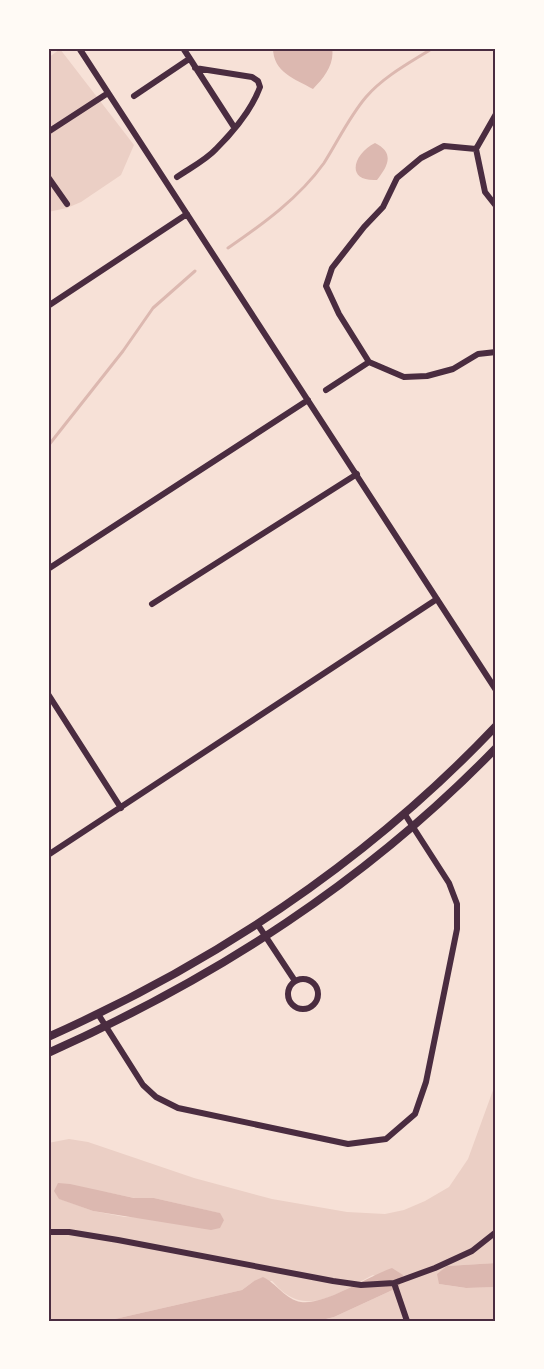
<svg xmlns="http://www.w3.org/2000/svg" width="544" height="1369" viewBox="0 0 544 1369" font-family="'Roboto Condensed',sans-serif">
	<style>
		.green { fill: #ebcfc5; fill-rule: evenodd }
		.water { fill: #dcb8b0 }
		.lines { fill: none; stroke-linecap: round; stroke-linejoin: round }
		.stream { stroke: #dcb8b0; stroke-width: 3 }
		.minor { stroke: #4a2c40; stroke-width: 6 }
		.tertiary { stroke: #4a2c40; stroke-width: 8 }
		.neatline { fill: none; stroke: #4a2c40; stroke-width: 2 }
	</style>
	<rect width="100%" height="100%" fill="#f7e1d7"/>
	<!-- green -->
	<path class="green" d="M 60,49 L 134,145 L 121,175 L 81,202 L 67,208 L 48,212 L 48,58 Z
		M 496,1082 L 496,1263 L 447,1266 L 439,1284 L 465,1288 L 496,1287 L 496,1321 L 318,1321 L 334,1317 L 399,1287 L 373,1275 C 348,1287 314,1314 286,1294 C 281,1291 276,1285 272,1281 L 254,1281 L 242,1290 L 106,1321 L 48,1321 L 48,1143 L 69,1139 L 88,1142 L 194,1178 L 272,1199 L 347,1212 L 385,1214 L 404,1210 L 425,1201 L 449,1187 L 468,1159 ZM 105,1192 L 135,1198 L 154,1198 L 219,1213 L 224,1220 L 125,1217 L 93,1211 L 60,1199 Z"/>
	<!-- water -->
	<path class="water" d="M 273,48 L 332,48 C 335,64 324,78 313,89 C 295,79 273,72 273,48 Z
		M 375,143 C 395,153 388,166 377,180 C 344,182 354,153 375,143 Z
		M 58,1183 L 70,1184 L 134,1198 L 154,1198 L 220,1213 L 224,1220 L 220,1228 L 211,1230 L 93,1211 L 59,1199 L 54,1191 Z
		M 496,1263 L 496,1287 L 466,1288 L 439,1284 L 437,1274 L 447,1266 Z
		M 392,1268 L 403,1275 L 399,1287 L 334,1317 L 318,1321 L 231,1321 L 225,1319 L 216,1321 L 106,1321 L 242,1290 L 254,1281 L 263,1277 C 276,1283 286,1300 301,1302 C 326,1305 366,1277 392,1268 Z"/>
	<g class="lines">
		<!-- stream -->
		<path class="stream" d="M 228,248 C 263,224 299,198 324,163 C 338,141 349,117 366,97 C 384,76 411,62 433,48
			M 48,446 L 123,351 L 153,308 L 195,271"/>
		<!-- minor -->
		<path class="minor" d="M 79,48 L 496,690
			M 183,48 L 234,127
			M 134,96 L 189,59
			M 496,114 L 476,149 L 485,192 L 496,206
			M 48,132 L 108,93
			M 476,149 L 444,146 L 421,158 L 397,178 L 383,207 L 364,227 L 332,268 L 326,286 L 339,314 L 369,362 L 404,377 L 427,376 L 453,369 L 478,354 L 496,352
			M 48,177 L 67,204
			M 177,177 C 190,168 206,160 216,149 C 233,132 252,109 260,87 L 258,81 L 252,77 L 195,68
			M 48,306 L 187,214
			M 326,390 L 369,362
			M 48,569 L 308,400
			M 152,604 L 357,474
			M 48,694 L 121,808
			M 48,855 L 437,599
			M 258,925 L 295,981
			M288 994a15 15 0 1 1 30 0a15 15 0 1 1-30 0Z
			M 98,1014 L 143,1085 L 156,1097 L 178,1108 L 348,1144 L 386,1139 L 415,1114 L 426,1082 L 457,929 L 457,904 L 449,883 L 404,813
			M 48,1232 L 69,1232 L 118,1240 L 333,1281 L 361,1285 L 394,1283 L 407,1321
			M 394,1283 L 435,1268 L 472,1251 L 496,1232"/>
		<!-- tertiary -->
		<path class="tertiary" d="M 48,1037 C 216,962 369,860 496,726
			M 48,1053 C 216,978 367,881 496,748"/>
	</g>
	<!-- border -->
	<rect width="544" height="1369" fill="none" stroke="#fffaf5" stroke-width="99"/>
	<rect x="50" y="50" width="444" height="1270" class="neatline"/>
</svg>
